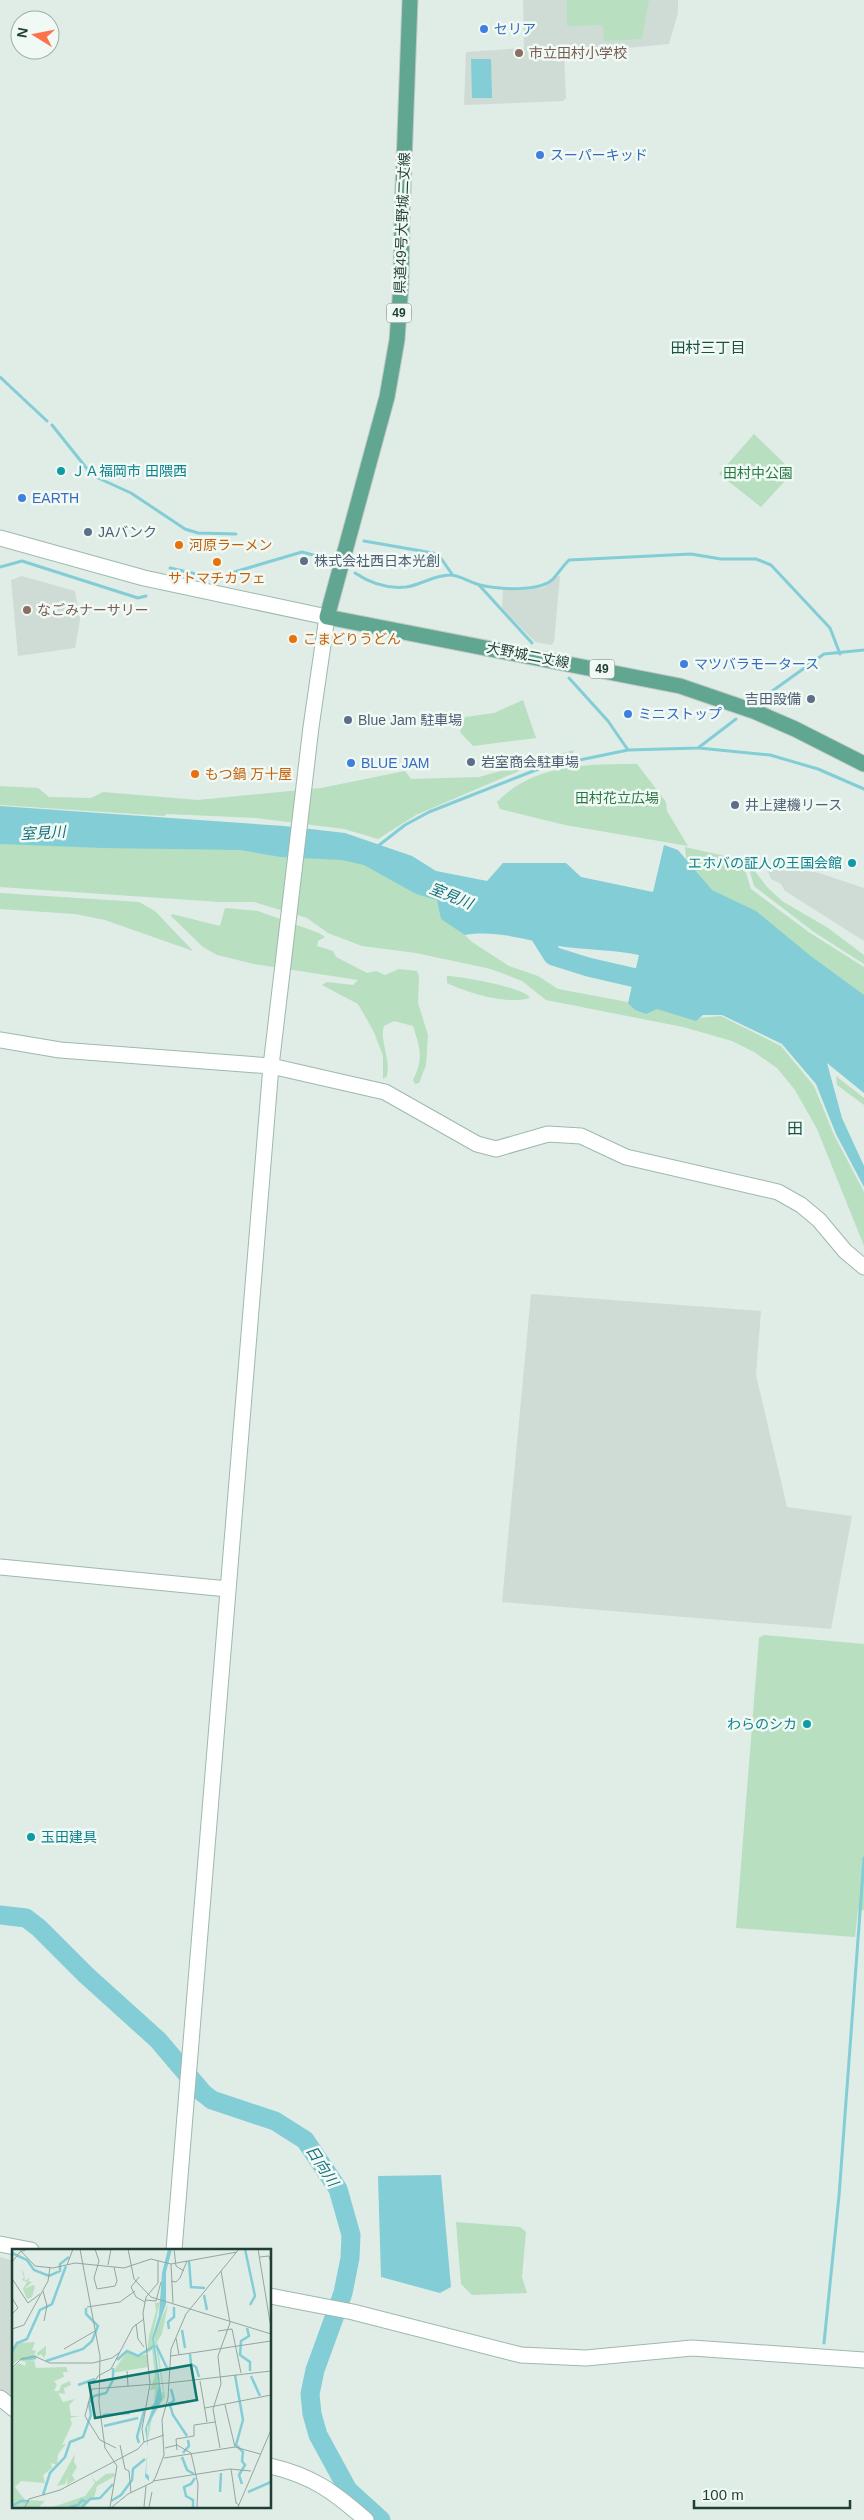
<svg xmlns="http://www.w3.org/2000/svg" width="864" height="2520" viewBox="0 0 864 2520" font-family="Helvetica,'Noto Sans JP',sans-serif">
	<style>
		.built { fill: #cedcd5 }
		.green { fill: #b7dfc0 }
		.water { fill: #83cdd6 }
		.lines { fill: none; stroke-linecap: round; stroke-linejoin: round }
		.stream { stroke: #83cdd6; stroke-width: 3 }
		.river { stroke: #83cdd6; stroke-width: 19 }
		.secondary-casing { stroke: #9db9ae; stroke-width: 17 }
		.primary-casing { stroke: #c0c9c6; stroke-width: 17 }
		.secondary { stroke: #fff; stroke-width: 15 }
		.primary { stroke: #61a691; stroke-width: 15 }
		.shop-dot { fill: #3f7fe0; stroke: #f1f9f4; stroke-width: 2 }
		.education-dot { fill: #8d6e63; stroke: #f1f9f4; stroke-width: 2 }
		.culture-dot { fill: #0f9aa8; stroke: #f1f9f4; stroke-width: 2 }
		.service-dot { fill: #5c6f8a; stroke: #f1f9f4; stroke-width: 2 }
		.food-dot { fill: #e8710a; stroke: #f1f9f4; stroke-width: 2 }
		.labels { text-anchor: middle; stroke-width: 5; stroke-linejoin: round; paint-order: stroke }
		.shield { fill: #f1f9f4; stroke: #5e766e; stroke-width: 1 }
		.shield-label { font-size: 12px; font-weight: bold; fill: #1f3e35 }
		.shop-label { font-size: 14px; fill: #366cbe; stroke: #f1f9f4; text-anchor: start }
		.education-label { font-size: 14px; fill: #785e54; stroke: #f1f9f4; text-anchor: start }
		.street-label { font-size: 14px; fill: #1f3e35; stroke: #f1f9f4 }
		.culture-label { font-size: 14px; fill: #0d838f; stroke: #f1f9f4; text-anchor: start }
		.park-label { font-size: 14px; fill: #267843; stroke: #f1f9f4 }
		.service-label { font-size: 14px; fill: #4e5e75; stroke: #f1f9f4; text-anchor: start }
		.food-label { font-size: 14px; fill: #c56008; stroke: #f1f9f4; text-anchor: start }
		.neighbourhood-label { font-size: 15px; fill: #1a5242; stroke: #f1f9f4 }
		.water-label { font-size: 15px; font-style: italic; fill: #14717f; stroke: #f1f9f4 }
		.quarter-label { font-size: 16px; fill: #1a5242; stroke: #f1f9f4 }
		.inset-river { fill: none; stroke: #83cdd6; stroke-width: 2.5 }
		.inset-road { fill: none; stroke: #93a69f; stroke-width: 1 }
		.view { fill: #0f766e; fill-opacity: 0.15; stroke: #0f766e; stroke-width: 2.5 }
		.inset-edge { fill: none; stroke: #1f3e35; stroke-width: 2.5 }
	</style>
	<rect width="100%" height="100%" fill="#e0ece6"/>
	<!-- built -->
	<path class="built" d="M 523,0 L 678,0 L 678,13 L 669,44 L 564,54 L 566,98 L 563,101 L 464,105 L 466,52 L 524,48 Z
		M 22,576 L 75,591 L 80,620 L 75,648 L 18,656 L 11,580 Z
		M 558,576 L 560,576 L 554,642 L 551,645 L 535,642 L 502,608 L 503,589 L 529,590 L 545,587 Z
		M 765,864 L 819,873 L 864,888 L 864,941 L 785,891 L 781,884 L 771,879 Z
		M 531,1294 L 761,1311 L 756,1375 L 787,1507 L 852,1516 L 831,1629 L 502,1602 Z
		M 0,2257 L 14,2261 L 14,2401 L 0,2390 Z"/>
	<!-- green -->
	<path class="green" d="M 567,0 L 649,0 L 642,39 L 604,41 L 603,25 L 567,26 Z
		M 754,434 L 793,472 L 761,507 L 719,474 Z
		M 523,700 L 536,738 L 473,746 L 460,732 L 465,717 L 494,713 Z
		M 574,750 L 572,755 L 547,759 L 416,815 L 378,839 L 344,829 L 256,818 L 167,814 L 164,816 L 0,805 L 0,786 L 38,788 L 49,797 L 91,798 L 103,792 L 198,800 L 321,788 L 405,771 L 411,779 L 479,777 Z
		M 637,764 L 666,802 L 667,811 L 688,846 L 565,825 L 500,809 L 497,802 C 533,764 588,764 637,764 Z
		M 0,841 L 237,845 L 364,860 L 442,897 L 446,916 L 472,942 L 509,966 L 538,976 L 558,989 L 654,1007 L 699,1018 L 721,1016 L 781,1046 L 814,1086 L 834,1135 L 864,1192 L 864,1246 L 817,1129 L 795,1090 L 777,1068 L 754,1052 L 732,1041 L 683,1027 L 546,1000 L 522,981 L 491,969 L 416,953 L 362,946 L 328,933 L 307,918 L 254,902 L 220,902 L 0,887 Z
		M 685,847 L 742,860 L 751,889 L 810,933 L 864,967 L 864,1000 L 708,892 L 687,865 Z
		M 747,861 L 767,887 L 782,901 L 828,928 L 864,955 L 864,964 L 814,932 L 754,886 Z
		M 0,893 L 139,902 L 155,911 L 193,951 L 105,920 L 75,914 L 0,909 Z
		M 225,908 L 258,911 L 319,933 L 325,937 L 318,941 L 317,946 L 333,951 L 336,957 L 367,973 L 376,971 L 385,975 L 399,969 L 417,971 L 419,976 L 418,1003 L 428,1035 L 426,1065 L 419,1083 L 415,1084 L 413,1080 C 424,1058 420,1048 413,1026 L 394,1021 L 384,1026 C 379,1040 391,1058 387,1076 L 383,1079 L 383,1056 L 374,1032 L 358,1004 L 322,985 L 327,982 L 353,985 L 358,980 L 254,964 L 217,955 L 203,947 L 171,916 L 172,914 L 220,926 Z
		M 447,976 C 460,976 527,988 530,998 C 507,1005 468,993 447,983 Z
		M 836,1076 L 864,1098 L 864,1105 L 837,1085 Z
		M 764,1635 L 864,1644 L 864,1910 L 858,1910 L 855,1937 L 736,1928 L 759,1638 Z
		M 456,2222 L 520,2227 L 526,2232 L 522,2277 L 527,2293 L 472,2295 L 461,2284 Z"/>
	<!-- water -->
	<path class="water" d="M 471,59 L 491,59 L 492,98 L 472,98 Z
		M 0,806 L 284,826 L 345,833 L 412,856 L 436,871 L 487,881 L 503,863 L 566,863 L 581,877 L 653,892 L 664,845 L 678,850 L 712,890 L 756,911 L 812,957 L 864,995 L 864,1093 L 827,1063 L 842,1118 L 864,1166 L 864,1187 L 836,1134 L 816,1084 L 782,1044 L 722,1015 L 703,1015 L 696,1021 L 657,1009 L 646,1014 L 635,1010 L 628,1003 L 639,955 C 614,950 590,950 565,947 C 532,942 498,929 465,935 L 441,919 L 437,900 L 416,894 L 364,865 L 342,860 L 281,857 L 240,850 L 103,848 L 0,844 Z
		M 441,2175 L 451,2287 L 440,2293 L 381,2277 L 378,2176 Z"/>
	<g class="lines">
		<!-- stream -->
		<path class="stream" d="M 0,377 L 47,421
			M 52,425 L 88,470 L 98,478 L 131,493 L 185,529 L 198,533 L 236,534
			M 364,541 L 433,553 L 440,557 L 452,574
			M 0,567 L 22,561 L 138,598 L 146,596
			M 170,568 L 214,578 L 302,552 L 328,559
			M 355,573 C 370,583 387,589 406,587 C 421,585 434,575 450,575 C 460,575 470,583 480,585 C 497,589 541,593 554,578 C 559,572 563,566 569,560 L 691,554 L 721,559 L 756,559 L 771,565 L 830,628 L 840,654
			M 479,585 L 532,643
			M 569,678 L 608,721 L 628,750
			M 761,699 L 824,654 L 864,650
			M 699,748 L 770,755 L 818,769 L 864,789
			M 378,846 L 405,825 L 429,812 L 541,768 L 628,750 L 698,748 L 736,719
			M 824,2343 L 839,2196 L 864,1858"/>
		<!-- river -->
		<path class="river" d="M 528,926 L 536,929 L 553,956 L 588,967 L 640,979 L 659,974
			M 0,1915 L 26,1918 L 39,1928 L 86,1975 L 158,2040 L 203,2093 L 212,2100 L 275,2121 L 305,2140 L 338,2189 L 351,2235 L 350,2258 L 343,2293 L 315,2370 L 310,2394 L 312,2414 L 318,2435 L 348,2490 L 381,2520"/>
		<defs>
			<path id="secondary" d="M 0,538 L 144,578 L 327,617 L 311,727 L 271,1066 L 174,2250
				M 0,1040 L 60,1050 L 271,1066 L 385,1092 L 477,1144 L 496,1149 L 548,1134 L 581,1136 L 626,1157 L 778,1192 L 801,1205 L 819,1220 L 845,1251 L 864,1267
				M 0,1567 L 228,1589
				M 0,2244 L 31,2250
				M 270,2296 L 353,2312 L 521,2355 L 586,2358 L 692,2348 L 864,2360
				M 0,2398 L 14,2409
				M 270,2466 C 313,2476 334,2492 366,2520"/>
			<path id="primary" d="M 410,0 L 402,218 L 401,284 L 397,340 L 387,397 L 327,617 L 680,686 L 756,712 L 795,729 L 864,764"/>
		</defs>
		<!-- secondary casing -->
		<use href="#secondary" class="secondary-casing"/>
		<!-- primary casing -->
		<use href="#primary" class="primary-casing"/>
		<!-- secondary -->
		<use href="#secondary" class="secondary"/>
		<!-- primary -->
		<use href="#primary" class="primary"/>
	</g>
	<!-- markers -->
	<g class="shop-dot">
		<circle cx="484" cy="29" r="5"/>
		<circle cx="540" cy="155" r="5"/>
		<circle cx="22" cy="498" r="5"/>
		<circle cx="684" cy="664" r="5"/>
		<circle cx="628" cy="714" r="5"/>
		<circle cx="351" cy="763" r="5"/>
	</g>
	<g class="education-dot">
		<circle cx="519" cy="53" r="5"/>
		<circle cx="27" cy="610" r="5"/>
	</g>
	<g class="culture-dot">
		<circle cx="61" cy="471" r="5"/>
		<circle cx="852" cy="863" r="5"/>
		<circle cx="807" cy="1724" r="5"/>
		<circle cx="31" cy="1837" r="5"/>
	</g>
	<g class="service-dot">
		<circle cx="88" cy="532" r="5"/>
		<circle cx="304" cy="561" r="5"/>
		<circle cx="811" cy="699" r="5"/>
		<circle cx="348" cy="720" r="5"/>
		<circle cx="471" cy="762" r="5"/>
		<circle cx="735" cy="805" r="5"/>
	</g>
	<g class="food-dot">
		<circle cx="179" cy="545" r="5"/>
		<circle cx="217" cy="562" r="5"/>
		<circle cx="293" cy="639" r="5"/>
		<circle cx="195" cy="774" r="5"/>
	</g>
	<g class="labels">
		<!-- shield labels -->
		<g class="shield">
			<rect x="386.5" y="303.5" width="25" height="19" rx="4"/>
			<rect x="589.5" y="659.5" width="25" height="19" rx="4"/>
		</g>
		<g class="shield-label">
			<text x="399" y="317">49</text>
			<text x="602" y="673">49</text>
		</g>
		<!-- shop labels -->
		<g class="shop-label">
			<text x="494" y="34">セリア</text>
			<text x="550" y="160">スーパーキッド</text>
			<text x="32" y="503">EARTH</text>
			<text x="694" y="669">マツバラモータース</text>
			<text x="638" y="719">ミニストップ</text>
			<text x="361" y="768">BLUE JAM</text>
		</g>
		<!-- education labels -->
		<g class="education-label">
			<text x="529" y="58">市立田村小学校</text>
			<text x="37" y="615">なごみナーサリー</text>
		</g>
		<!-- street labels -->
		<g class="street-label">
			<text transform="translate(402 223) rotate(-88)" y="5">県道49号大野城二丈線</text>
			<text transform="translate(528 655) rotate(11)" y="5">大野城二丈線</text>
		</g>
		<!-- culture labels -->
		<g class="culture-label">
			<text x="71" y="476">ＪＡ福岡市 田隈西</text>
			<text x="842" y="868" text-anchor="end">エホバの証人の王国会館</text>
			<text x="797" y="1729" text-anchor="end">わらのシカ</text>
			<text x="41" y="1842">玉田建具</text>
		</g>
		<!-- park labels -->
		<g class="park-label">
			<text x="758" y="478">田村中公園</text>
			<text x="617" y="803">田村花立広場</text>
		</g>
		<!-- service labels -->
		<g class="service-label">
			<text x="98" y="537">JAバンク</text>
			<text x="314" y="566">株式会社西日本光創</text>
			<text x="801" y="704" text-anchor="end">吉田設備</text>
			<text x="358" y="725">Blue Jam 駐車場</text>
			<text x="481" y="767">岩室商会駐車場</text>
			<text x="745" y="810">井上建機リース</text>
		</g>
		<!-- food labels -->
		<g class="food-label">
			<text x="189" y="550">河原ラーメン</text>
			<text x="217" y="583" text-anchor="middle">サトマチカフェ</text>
			<text x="303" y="644">こまどりうどん</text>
			<text x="205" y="779">もつ鍋 万十屋</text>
		</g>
		<!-- neighbourhood labels -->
		<g class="neighbourhood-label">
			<text x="708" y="353">田村三丁目</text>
		</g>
		<!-- water labels -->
		<g class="water-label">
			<text transform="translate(43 833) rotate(-3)" y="5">室見川</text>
			<text transform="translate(451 896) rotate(22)" y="5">室見川</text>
			<text transform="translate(322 2166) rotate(57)" y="5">日向川</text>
		</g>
		<!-- quarter labels -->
		<g class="quarter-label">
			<text x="795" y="1134">田</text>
		</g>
	</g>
	<!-- overview -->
	<g transform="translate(12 2249)">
		<rect width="259" height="259" fill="#e0ece6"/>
		<path d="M 9,20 L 12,24 L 13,32 L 18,28 L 16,32 L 20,33 L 12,40 L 21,36 L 23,37 L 20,48 L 15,50 L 11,40 L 15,33 L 10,31 L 12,28 ZM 148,53 L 140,89 L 147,137 L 142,155 L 134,162 L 142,154 L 143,140 L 140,141 L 138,141 L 143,127 L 140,101 L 135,104 L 137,87 L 144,62 L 143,54 ZM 156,55 L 150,85 L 145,93 L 153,148 L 140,169 L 136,190 L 136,173 L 151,142 L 142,86 ZM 23,93 L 20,101 L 24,102 L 22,106 L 26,107 L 25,104 L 34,97 L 34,105 L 32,109 L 29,105 L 18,112 L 22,111 L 24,119 L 54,118 L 56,123 L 51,123 L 52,128 L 42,132 L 45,136 L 42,142 L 47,142 L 49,136 L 58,132 L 59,136 L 52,139 L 53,145 L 46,144 L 51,153 L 63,150 L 57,156 L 59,167 L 68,167 L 58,169 L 60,175 L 50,196 L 54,195 L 46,205 L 45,216 L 39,214 L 40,219 L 31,226 L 33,234 L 9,232 L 3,238 L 13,251 L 33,252 L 27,258 L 0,258 L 0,120 L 7,114 L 13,117 L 14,113 L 6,111 L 0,116 L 0,99 L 4,94 ZM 115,103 L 125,108 L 135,105 L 136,118 L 100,124 ZM 63,205 L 62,213 L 65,218 L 60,226 L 63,231 L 55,236 L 56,228 L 53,235 L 45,237 ZM 102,224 L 103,227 L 85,237 L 82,249 L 77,249 L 73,258 L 41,258 L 73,247 L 83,234 L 79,226 L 84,233 L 94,225 Z" fill="#b7dfc0"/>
		<path d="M 156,0 L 160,0 L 154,23 L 154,55 L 142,89 L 150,150 L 135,178 L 136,197 L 134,224 L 137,227 L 137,232 L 133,228 L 136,198 L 133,180 L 141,158 L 134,162 L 142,155 L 147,137 L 140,89 L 147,66 L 150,24 Z" fill="#83cdd6"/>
		<path class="inset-river" d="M 233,0 L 243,47 L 238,56M 0,4 L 15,11 L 22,21 L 37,27 L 48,22 L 48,15 L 57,8M 177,12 L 179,38 L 193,39M 192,46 L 195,61M 235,79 L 237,87 L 229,92 L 228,106 L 238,113 L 238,122M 157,80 L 156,73 L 162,68 L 162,58M 170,81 L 173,99M 144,96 L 155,119M 0,103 L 5,94 L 15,90 L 28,61 L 40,55 L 54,17M 178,105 L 179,115 L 184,118 L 187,128M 9,110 L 24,109M 105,111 L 115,102 L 126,107 L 142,97M 34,112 L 71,100 L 80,92 L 86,77 L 74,65 L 74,59M 223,126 L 231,171 L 224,196 L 231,203 L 230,212 L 233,216 L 227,226 L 230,235M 239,127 L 248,147M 66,136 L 83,130M 159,140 L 162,151 L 159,155M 157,153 L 161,166 L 175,187M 91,166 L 118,164M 92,177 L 126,169M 127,194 L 125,188 L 132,162M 171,204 L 177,197 L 176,191M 170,208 L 175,221 L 182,225M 208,243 L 209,224M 236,243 L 259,233M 31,246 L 38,224 L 53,208 L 58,193 L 71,188 L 79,166 L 77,154 L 82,147 L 94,144 L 101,131 L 101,119M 99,252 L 109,246 L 120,231 L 121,220 L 133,210M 0,257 L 9,252 L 17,252M 57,258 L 66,256 L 70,251 L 74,253M 70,258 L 78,250 L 88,249 L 101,235M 181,258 L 181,251 L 174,247 L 172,238 L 179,235 L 183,229"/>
		<path class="inset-road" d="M 7,0 L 23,17 L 41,19 L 63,14 L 112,19 L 139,10 L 159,15 L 225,3M 68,0 L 88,107 L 87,154 L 93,199 L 105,217 L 98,258M 83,0 L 87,12 L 82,29 L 85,40 L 103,37 L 105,32 L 102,18M 116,0 L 122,30 L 139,48 L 259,85M 162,0 L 164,17 L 172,22M 246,0 L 259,79M 248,8 L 257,7 L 259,15M 0,13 L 8,3 L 16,0M 159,15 L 161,54M 55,16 L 61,0M 96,16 L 99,0M 127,28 L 119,38 L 124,48 L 133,53M 1,31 L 16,54 L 28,45M 159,32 L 164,33 L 168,29 L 175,12M 31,42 L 35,57 L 32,72M 0,49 L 6,59 L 0,65M 133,51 L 144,52 L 149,33M 75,58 L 108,53 L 123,42M 124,75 L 126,90 L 132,98M 0,80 L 12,76 L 36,32 L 38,18M 206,82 L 220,80 L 229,124M 164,89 L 167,106M 52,100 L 83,82M 159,107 L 259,92M 0,119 L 9,110 L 22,107 L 38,114 L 81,114 L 100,109 L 108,103M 115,122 L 116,137M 188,132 L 195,173M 156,134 L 259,122M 81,135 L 86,127 L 99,120 L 121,78 L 132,70M 213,156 L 223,198M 193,159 L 259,146M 132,193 L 130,180 L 138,135 L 131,64 L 134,48 L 146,34 L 146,12M 108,196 L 113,220 L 117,222 L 119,244M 104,199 L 88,191 L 73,167 L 80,140 L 156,134M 153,199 L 165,196 L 179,204 L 186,235 L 185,258M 208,199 L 201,160 L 209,135 L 206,107 L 218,74 L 209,22M 165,201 L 164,190 L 182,187 L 182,176 L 203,173M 152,209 L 223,198 L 248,205M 219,220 L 224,254 L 227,256M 141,232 L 218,220 L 239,222M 13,258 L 17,250 L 48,241 L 126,200 L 132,193 L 152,186M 100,258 L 116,245 L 141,233 L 144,227 L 152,206 L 150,171 L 156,149 L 159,100 L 174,65 L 227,0M 132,258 L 134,237M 137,258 L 140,243M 226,258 L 259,181"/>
		<path class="view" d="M 179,116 L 185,151 L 83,169 L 77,134 Z"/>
		<rect width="259" height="259" class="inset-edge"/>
	</g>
	<!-- north arrow -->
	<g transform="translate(35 35) rotate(280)"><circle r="24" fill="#f1f9f4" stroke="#9daea8"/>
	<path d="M0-4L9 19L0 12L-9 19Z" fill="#fd724d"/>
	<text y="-8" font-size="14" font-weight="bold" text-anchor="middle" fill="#1f3e35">N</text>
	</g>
	<!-- scale -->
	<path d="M694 2500v8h156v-8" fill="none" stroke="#1f3e35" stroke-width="2.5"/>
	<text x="702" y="2500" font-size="15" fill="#1f3e35" stroke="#f1f9f4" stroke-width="4" paint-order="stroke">100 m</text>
</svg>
